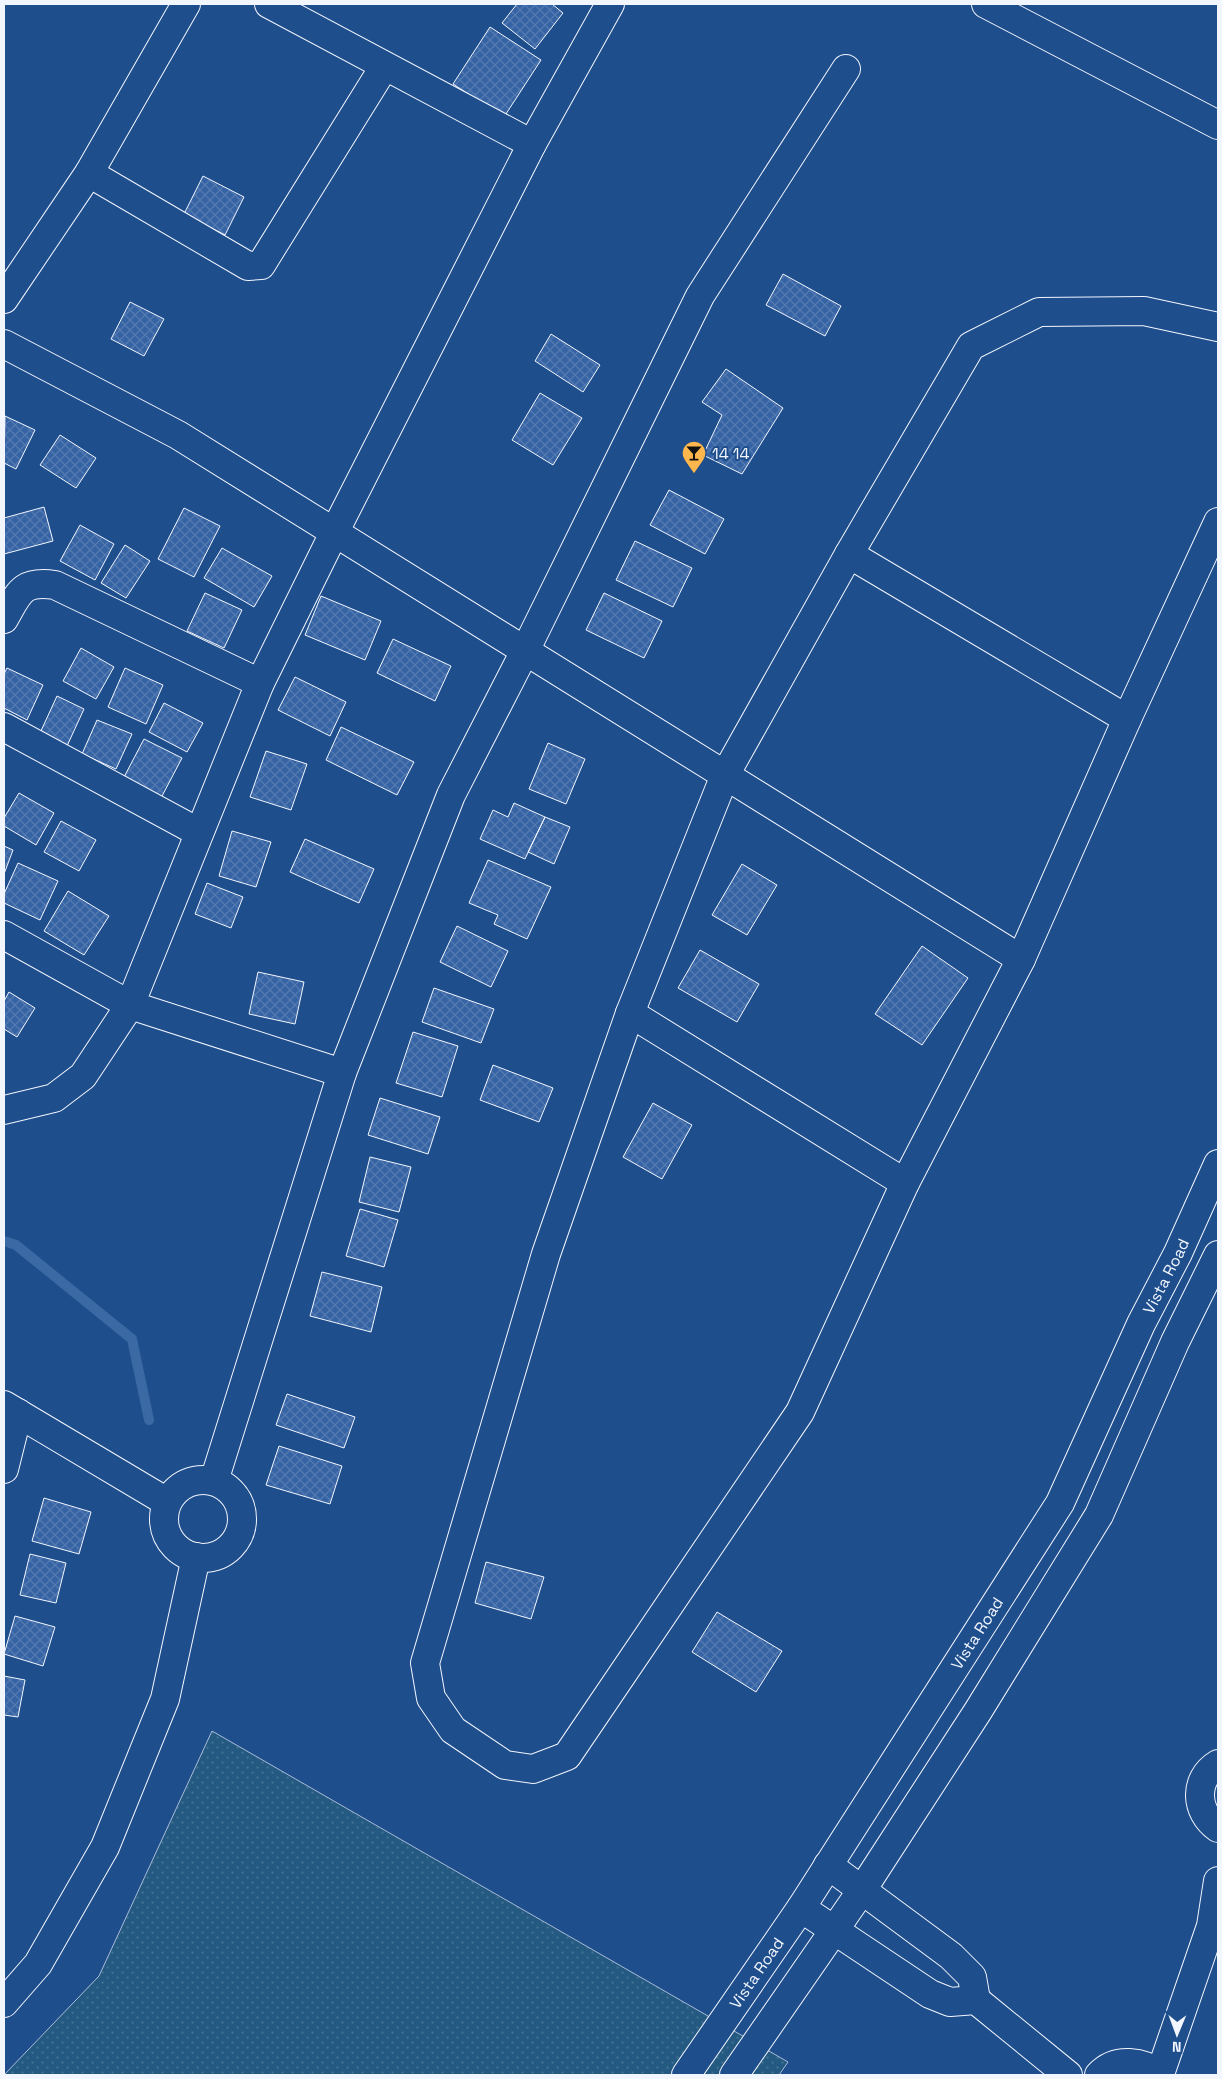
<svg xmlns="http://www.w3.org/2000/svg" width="1222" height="2079" viewBox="0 0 1222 2079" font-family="'Space Grotesk',sans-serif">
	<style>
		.grass { fill: url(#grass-dots); stroke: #a8bbd7 }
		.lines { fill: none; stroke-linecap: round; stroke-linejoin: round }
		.stream { stroke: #3b69a3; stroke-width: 10 }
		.building { fill: url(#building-cross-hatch); stroke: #f2f6ff }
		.minor-casing { stroke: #f2f6ff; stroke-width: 30 }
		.minor { stroke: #1f4e8c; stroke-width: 28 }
		.labels { text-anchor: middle; stroke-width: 4; stroke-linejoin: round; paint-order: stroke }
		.poi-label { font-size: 16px; fill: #f2f6ff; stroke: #1f4e8c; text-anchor: start }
		.street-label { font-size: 16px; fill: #f2f6ff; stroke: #1f4e8c }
	</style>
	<defs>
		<pattern id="grass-dots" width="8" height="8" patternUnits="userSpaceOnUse" patternTransform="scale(1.25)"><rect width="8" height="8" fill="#245a82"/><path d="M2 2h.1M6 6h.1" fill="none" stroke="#447295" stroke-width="1.8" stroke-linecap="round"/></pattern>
		<pattern id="building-cross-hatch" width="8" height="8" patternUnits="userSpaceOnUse" patternTransform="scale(1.25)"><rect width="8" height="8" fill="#3563a3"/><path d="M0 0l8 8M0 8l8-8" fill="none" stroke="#537ab1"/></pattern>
	</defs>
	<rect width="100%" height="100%" fill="#1f4e8c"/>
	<!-- grass -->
	<path class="grass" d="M 212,1731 L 788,2062 L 779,2075 L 4,2075 L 99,1976 Z"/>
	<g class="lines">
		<!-- stream -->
		<path class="stream" d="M 4,1241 L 16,1245 L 132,1339 L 149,1420"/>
	</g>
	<!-- building -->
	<path class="building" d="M 517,4 L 552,4 L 563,13 L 535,49 L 502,23 Z
		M 490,27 L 541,60 L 504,117 L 453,84 Z
		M 203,176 L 244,197 L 225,235 L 184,214 Z
		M 783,274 L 841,306 L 825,336 L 766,305 Z
		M 130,302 L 164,319 L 144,356 L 111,339 Z
		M 551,334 L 600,365 L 583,392 L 535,361 Z
		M 726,369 L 783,408 L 742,474 L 703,455 L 722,415 L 702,402 Z
		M 540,393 L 582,418 L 553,465 L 512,440 Z
		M 5,416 L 35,430 L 16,469 L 4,463 Z
		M 60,435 L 96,458 L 76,488 L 40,465 Z
		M 669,490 L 724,519 L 705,554 L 650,525 Z
		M 44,507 L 53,541 L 4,554 L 4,518 Z
		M 184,508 L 220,526 L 194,577 L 158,559 Z
		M 80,525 L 114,544 L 95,580 L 60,561 Z
		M 635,541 L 692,568 L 673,607 L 616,580 Z
		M 125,545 L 150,561 L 126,598 L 101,583 Z
		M 222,548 L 272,576 L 254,607 L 204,578 Z
		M 205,593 L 242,610 L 224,648 L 187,631 Z
		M 604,593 L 662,621 L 644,658 L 586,630 Z
		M 321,596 L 381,621 L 365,660 L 305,635 Z
		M 393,639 L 451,666 L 435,701 L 377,673 Z
		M 81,648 L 114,667 L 96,699 L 63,681 Z
		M 7,668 L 43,685 L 27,720 L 4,708 L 4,674 Z
		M 125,668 L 163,685 L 146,724 L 108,707 Z
		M 295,677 L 346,702 L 330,736 L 278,710 Z
		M 57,696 L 84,709 L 67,746 L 40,733 Z
		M 164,703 L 203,723 L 187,752 L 149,732 Z
		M 97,720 L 132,734 L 116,769 L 82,754 Z
		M 341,727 L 414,762 L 397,795 L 326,760 Z
		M 144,739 L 182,758 L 161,798 L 123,779 Z
		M 548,743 L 585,759 L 566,804 L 529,789 Z
		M 266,751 L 307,764 L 291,810 L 250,797 Z
		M 19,793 L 54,813 L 36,845 L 4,826 L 4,818 Z
		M 514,803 L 545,817 L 525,859 L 480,839 L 493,810 L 508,817 Z
		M 545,817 L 570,827 L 554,864 L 528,852 Z
		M 61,821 L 96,840 L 79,871 L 44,852 Z
		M 232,831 L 271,842 L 256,887 L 219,876 Z
		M 305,839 L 374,869 L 359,903 L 290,872 Z
		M 4,846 L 13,850 L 4,874 Z
		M 488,860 L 551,887 L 527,939 L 494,924 L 498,915 L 469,903 Z
		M 18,863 L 58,881 L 40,920 L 4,903 L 4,894 Z
		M 742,864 L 777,885 L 747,935 L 712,915 Z
		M 207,883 L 243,897 L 231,928 L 195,914 Z
		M 68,891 L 109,916 L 84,955 L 44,931 Z
		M 457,926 L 508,951 L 491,987 L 440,962 Z
		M 922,946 L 968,978 L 922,1045 L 875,1014 Z
		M 700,950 L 759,984 L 737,1022 L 678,988 Z
		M 258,972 L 304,982 L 295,1024 L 249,1014 Z
		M 434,988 L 494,1009 L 481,1043 L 422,1022 Z
		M 9,992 L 35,1008 L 17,1037 L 4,1029 L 4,1001 Z
		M 413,1032 L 458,1046 L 442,1097 L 396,1083 Z
		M 493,1065 L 553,1088 L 539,1122 L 480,1100 Z
		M 380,1098 L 440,1117 L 428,1154 L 368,1135 Z
		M 653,1103 L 692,1125 L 662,1179 L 623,1157 Z
		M 370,1157 L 411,1167 L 399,1212 L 359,1202 Z
		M 360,1209 L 398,1220 L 384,1267 L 346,1256 Z
		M 322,1272 L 382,1287 L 371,1332 L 310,1316 Z
		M 287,1394 L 355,1417 L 344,1448 L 276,1425 Z
		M 279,1446 L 342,1466 L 330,1504 L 266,1485 Z
		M 44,1498 L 91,1512 L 79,1554 L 32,1541 Z
		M 30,1554 L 66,1563 L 56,1603 L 20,1595 Z
		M 486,1562 L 544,1577 L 531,1619 L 475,1603 Z
		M 717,1612 L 782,1651 L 756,1692 L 692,1652 Z
		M 15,1616 L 55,1627 L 43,1666 L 4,1654 Z
		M 4,1676 L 25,1680 L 18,1717 L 4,1715 Z"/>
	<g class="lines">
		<defs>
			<g id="minor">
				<path d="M 269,4 L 532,144"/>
				<path d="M 986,4 L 1218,125"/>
				<path d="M 89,173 L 248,266 L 261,265 L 384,67"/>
				<path d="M 4,299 L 89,173 L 186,4"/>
				<path d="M 1218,327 L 1144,311 L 1039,312 L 971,346 L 849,554 L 725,775 L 630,1013 L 546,1254 L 425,1663 L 431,1698 L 453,1730 L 505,1765 L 533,1769 L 567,1756 L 800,1412 L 905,1183 L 1021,959 L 1127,719 L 1218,522"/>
				<path d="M 4,344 L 178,435 L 1021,959"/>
				<path d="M 849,554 L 1127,719"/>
				<path d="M 4,619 C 19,593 21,580 55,585 L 260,683"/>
				<path d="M 4,727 L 198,832"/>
				<path d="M 4,935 L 130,1005 L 342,1073"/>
				<path d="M 630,1013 L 905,1183"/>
				<path d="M 4,1110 L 54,1098 L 83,1076 L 130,1005 L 260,683 L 334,533 L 532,144 L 610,4"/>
				<path d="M 4,1405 L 167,1502"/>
				<path d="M 4,1469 L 18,1413"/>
				<circle cx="203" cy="1519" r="39"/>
				<path d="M 214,1481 L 342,1073 L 451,795 L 525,651 L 700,296 L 846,69"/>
				<path d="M 1218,1764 C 1193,1779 1195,1812 1218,1828"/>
				<path d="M 828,1865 L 951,1956 L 972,1977 L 976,2000"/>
				<path d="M 801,1908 L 930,1994 L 950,2002 L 976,2000 L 1068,2075"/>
				<path d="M 4,2003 L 38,1964 L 105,1847 L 165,1699 L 196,1557"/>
				<path d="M 1160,2074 L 1211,1926 L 1218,1881"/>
				<path id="s1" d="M 686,2075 L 801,1908 L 1060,1503 L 1141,1324 L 1178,1253 L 1218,1164"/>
				<path d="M 734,2075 L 862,1890 L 978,1711 L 1099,1515 L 1175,1342 L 1218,1255"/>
				<path d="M 1099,2075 C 1116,2057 1143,2061 1161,2075"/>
			</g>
		</defs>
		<!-- minor casing -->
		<use href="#minor" class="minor-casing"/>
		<!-- minor -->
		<use href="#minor" class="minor"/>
	</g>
	<!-- icons -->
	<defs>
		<symbol id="bar-pin" viewBox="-11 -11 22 30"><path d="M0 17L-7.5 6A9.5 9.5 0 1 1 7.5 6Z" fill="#ffb74d" stroke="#1f4e8c"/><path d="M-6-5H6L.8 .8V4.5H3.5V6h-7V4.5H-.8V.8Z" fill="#111"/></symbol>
	</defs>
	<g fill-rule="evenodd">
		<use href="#bar-pin" x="680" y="439" width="28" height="38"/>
	</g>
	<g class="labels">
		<!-- poi labels -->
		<g class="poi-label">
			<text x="712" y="459">14 14</text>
		</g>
		<!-- street labels -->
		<g class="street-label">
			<text dy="6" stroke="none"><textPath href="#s1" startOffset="934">Vista Road</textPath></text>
			<text dy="6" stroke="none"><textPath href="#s1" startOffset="529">Vista Road</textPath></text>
			<text dy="6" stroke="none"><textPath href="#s1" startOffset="124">Vista Road</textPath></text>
		</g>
	</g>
	<!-- border -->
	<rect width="1222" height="2079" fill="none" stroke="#f2f6ff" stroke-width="10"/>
	<!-- north arrow -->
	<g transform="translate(1177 2034) rotate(181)" stroke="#1f4e8c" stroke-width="4" paint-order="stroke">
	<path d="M0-4L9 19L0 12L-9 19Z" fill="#f2f6ff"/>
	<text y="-8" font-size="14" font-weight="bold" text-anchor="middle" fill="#f2f6ff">N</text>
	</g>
</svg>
